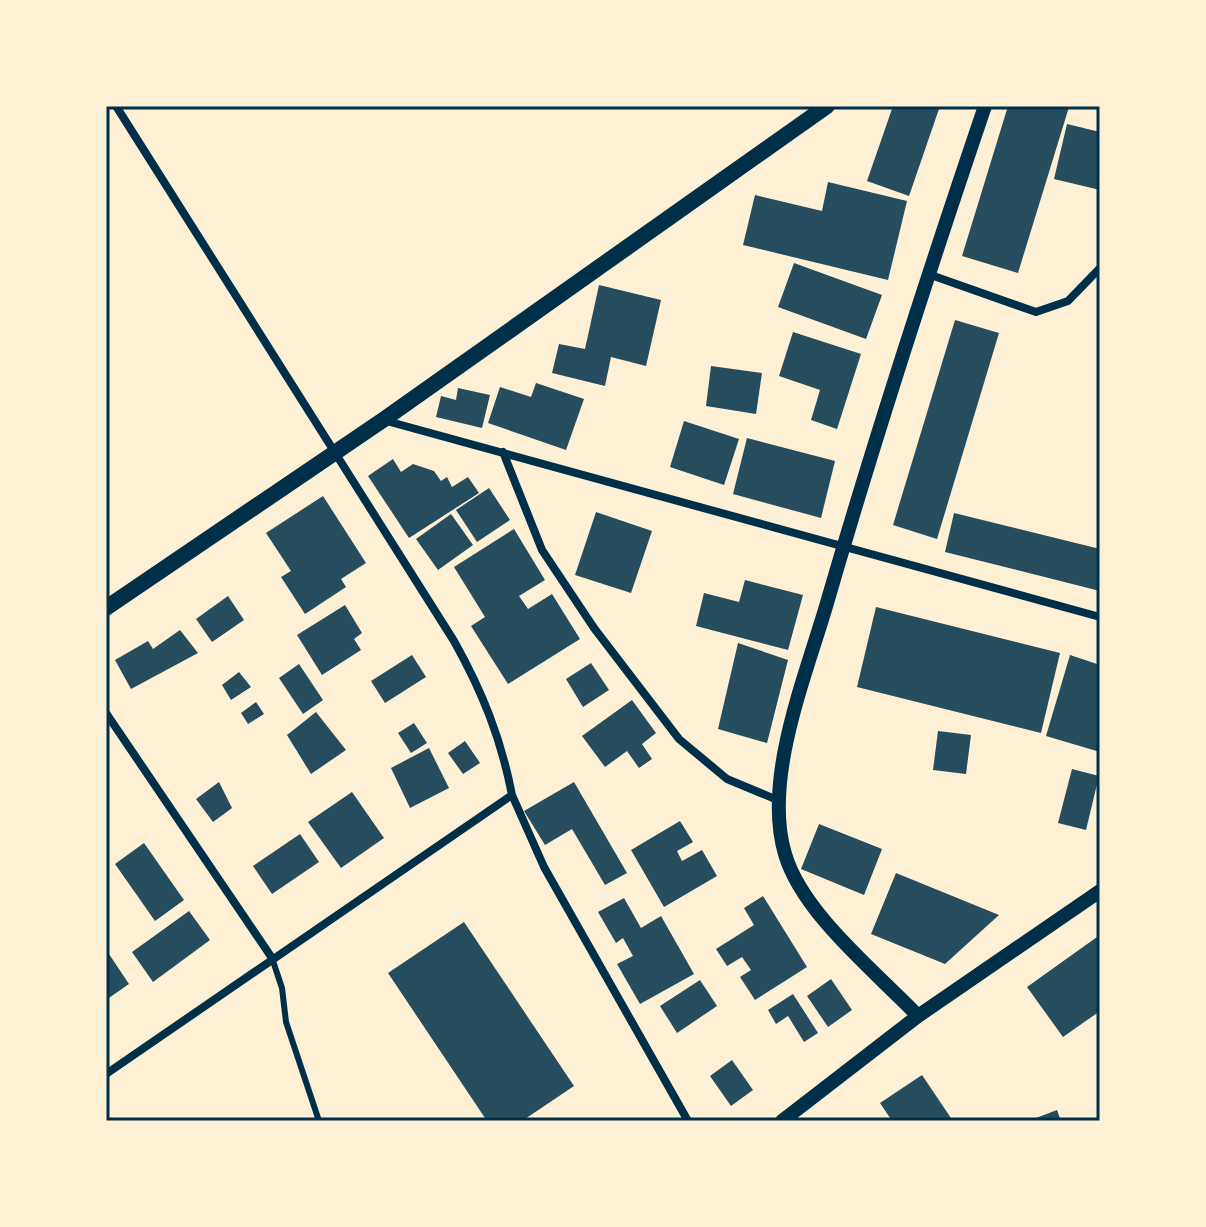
<svg xmlns="http://www.w3.org/2000/svg" width="1206" height="1227" viewBox="0 0 1206 1227" font-family="Raleway,sans-serif">
	<style>
		.building { fill: #264d5e }
		.lines { fill: none; stroke-linecap: round; stroke-linejoin: round }
		.service { stroke: #003049; stroke-width: 6 }
		.minor { stroke: #003049; stroke-width: 8 }
		.tertiary { stroke: #003049; stroke-width: 14 }
		.secondary { stroke: #003049; stroke-width: 16 }
		.neatline { fill: none; stroke: #003049; stroke-width: 3 }
	</style>
	<rect width="100%" height="100%" fill="#fdf0d5"/>
	<!-- building -->
	<path class="building" d="M 893,106 L 940,106 L 909,196 L 867,181 Z
		M 1008,106 L 1069,107 L 1018,273 L 962,256 Z
		M 1067,124 L 1100,132 L 1100,190 L 1054,179 Z
		M 828,182 L 907,201 L 888,280 L 743,245 L 755,195 L 822,211 Z
		M 794,263 L 882,295 L 866,339 L 778,307 Z
		M 599,285 L 661,300 L 646,366 L 611,357 L 605,386 L 552,373 L 559,344 L 585,349 Z
		M 955,320 L 999,333 L 937,539 L 893,525 Z
		M 793,332 L 861,354 L 837,429 L 811,420 L 820,390 L 779,376 Z
		M 711,366 L 762,373 L 756,414 L 706,406 Z
		M 536,383 L 584,399 L 566,450 L 488,423 L 500,387 L 531,397 Z
		M 458,388 L 490,395 L 482,428 L 436,417 L 441,396 L 456,400 Z
		M 684,421 L 739,439 L 724,485 L 670,467 Z
		M 747,438 L 835,461 L 821,518 L 733,494 Z
		M 393,459 L 401,472 L 413,464 L 434,471 L 441,481 L 447,477 L 452,487 L 468,477 L 479,493 L 409,538 L 368,476 Z
		M 489,488 L 510,520 L 477,542 L 456,510 Z
		M 323,496 L 366,563 L 341,579 L 346,587 L 305,614 L 281,577 L 291,571 L 266,533 Z
		M 596,512 L 652,531 L 631,593 L 575,575 Z
		M 954,513 L 1100,549 L 1100,591 L 945,552 Z
		M 451,514 L 473,545 L 438,570 L 416,539 Z
		M 514,529 L 545,580 L 519,596 L 528,609 L 552,594 L 580,639 L 508,684 L 471,626 L 485,617 L 454,567 Z
		M 745,580 L 803,595 L 788,650 L 696,626 L 704,593 L 739,602 Z
		M 228,596 L 244,620 L 212,642 L 196,619 Z
		M 345,605 L 362,633 L 354,639 L 361,650 L 322,675 L 297,635 Z
		M 876,607 L 1060,653 L 1041,733 L 857,687 Z
		M 180,630 L 198,653 L 131,689 L 115,660 L 148,641 L 153,649 Z
		M 738,643 L 788,660 L 767,743 L 718,729 Z
		M 412,655 L 426,677 L 385,703 L 371,681 Z
		M 1070,655 L 1100,665 L 1100,752 L 1046,736 Z
		M 591,663 L 609,690 L 583,707 L 566,679 Z
		M 299,664 L 323,700 L 303,714 L 279,678 Z
		M 239,672 L 251,687 L 231,700 L 222,685 Z
		M 632,700 L 656,733 L 642,744 L 652,759 L 639,768 L 627,751 L 605,767 L 582,736 Z
		M 256,702 L 264,714 L 248,724 L 241,713 Z
		M 316,712 L 346,750 L 311,774 L 287,735 Z
		M 414,723 L 427,743 L 411,753 L 398,733 Z
		M 938,731 L 971,735 L 966,774 L 933,770 Z
		M 465,741 L 480,763 L 463,774 L 448,753 Z
		M 429,748 L 449,788 L 410,808 L 391,768 Z
		M 1072,769 L 1099,776 L 1086,830 L 1058,823 Z
		M 219,782 L 232,808 L 213,822 L 196,799 Z
		M 574,782 L 627,873 L 605,885 L 572,829 L 545,845 L 524,811 Z
		M 352,792 L 384,838 L 341,868 L 308,822 Z
		M 680,821 L 693,842 L 677,851 L 682,861 L 702,850 L 717,876 L 664,907 L 631,850 Z
		M 819,824 L 882,849 L 864,895 L 801,869 Z
		M 300,834 L 319,862 L 272,894 L 253,866 Z
		M 144,843 L 184,900 L 155,921 L 115,864 Z
		M 896,873 L 999,915 L 945,964 L 871,934 Z
		M 763,896 L 807,967 L 755,1000 L 740,977 L 751,970 L 742,957 L 727,966 L 716,949 L 754,925 L 744,908 Z
		M 624,898 L 641,928 L 661,916 L 694,974 L 640,1004 L 617,964 L 633,956 L 623,938 L 616,943 L 598,912 Z
		M 189,911 L 210,940 L 153,982 L 132,952 Z
		M 464,922 L 574,1086 L 522,1121 L 487,1121 L 388,973 Z
		M 1097,937 L 1100,1011 L 1063,1037 L 1027,987 Z
		M 109,954 L 129,984 L 106,1000 L 106,957 Z
		M 831,979 L 852,1010 L 828,1027 L 807,996 Z
		M 700,980 L 717,1006 L 677,1033 L 660,1006 Z
		M 793,994 L 818,1033 L 804,1042 L 788,1016 L 776,1024 L 768,1010 Z
		M 732,1060 L 753,1090 L 731,1106 L 710,1076 Z
		M 922,1075 L 953,1121 L 892,1121 L 880,1103 Z
		M 1057,1110 L 1061,1121 L 1028,1121 Z"/>
	<g class="lines">
		<!-- service -->
		<path class="service" d="M 272,958 L 282,988 L 286,1022 L 319,1121"/>
		<!-- minor -->
		<path class="minor" d="M 116,106 L 454,641 C 482,691 501,738 512,795
			M 928,274 L 1036,312 L 1068,301 L 1100,268
			M 383,420 L 1100,617
			M 503,452 L 542,550 L 594,628 L 679,739 L 727,779 L 780,801
			M 106,713 L 272,958
			M 106,1074 L 512,795 L 544,867 L 688,1121"/>
		<!-- tertiary -->
		<path class="tertiary" d="M 918,1016 C 876,972 802,913 785,854 C 762,777 808,671 829,596 C 877,431 930,268 985,106
			M 782,1121 L 918,1016 L 1100,891"/>
		<!-- secondary -->
		<path class="secondary" d="M 106,608 L 383,420 L 827,106"/>
	</g>
	<!-- border -->
	<rect width="1206" height="1227" fill="none" stroke="#fdf0d5" stroke-width="216"/>
	<rect x="108" y="108" width="990" height="1011" class="neatline"/>
</svg>
